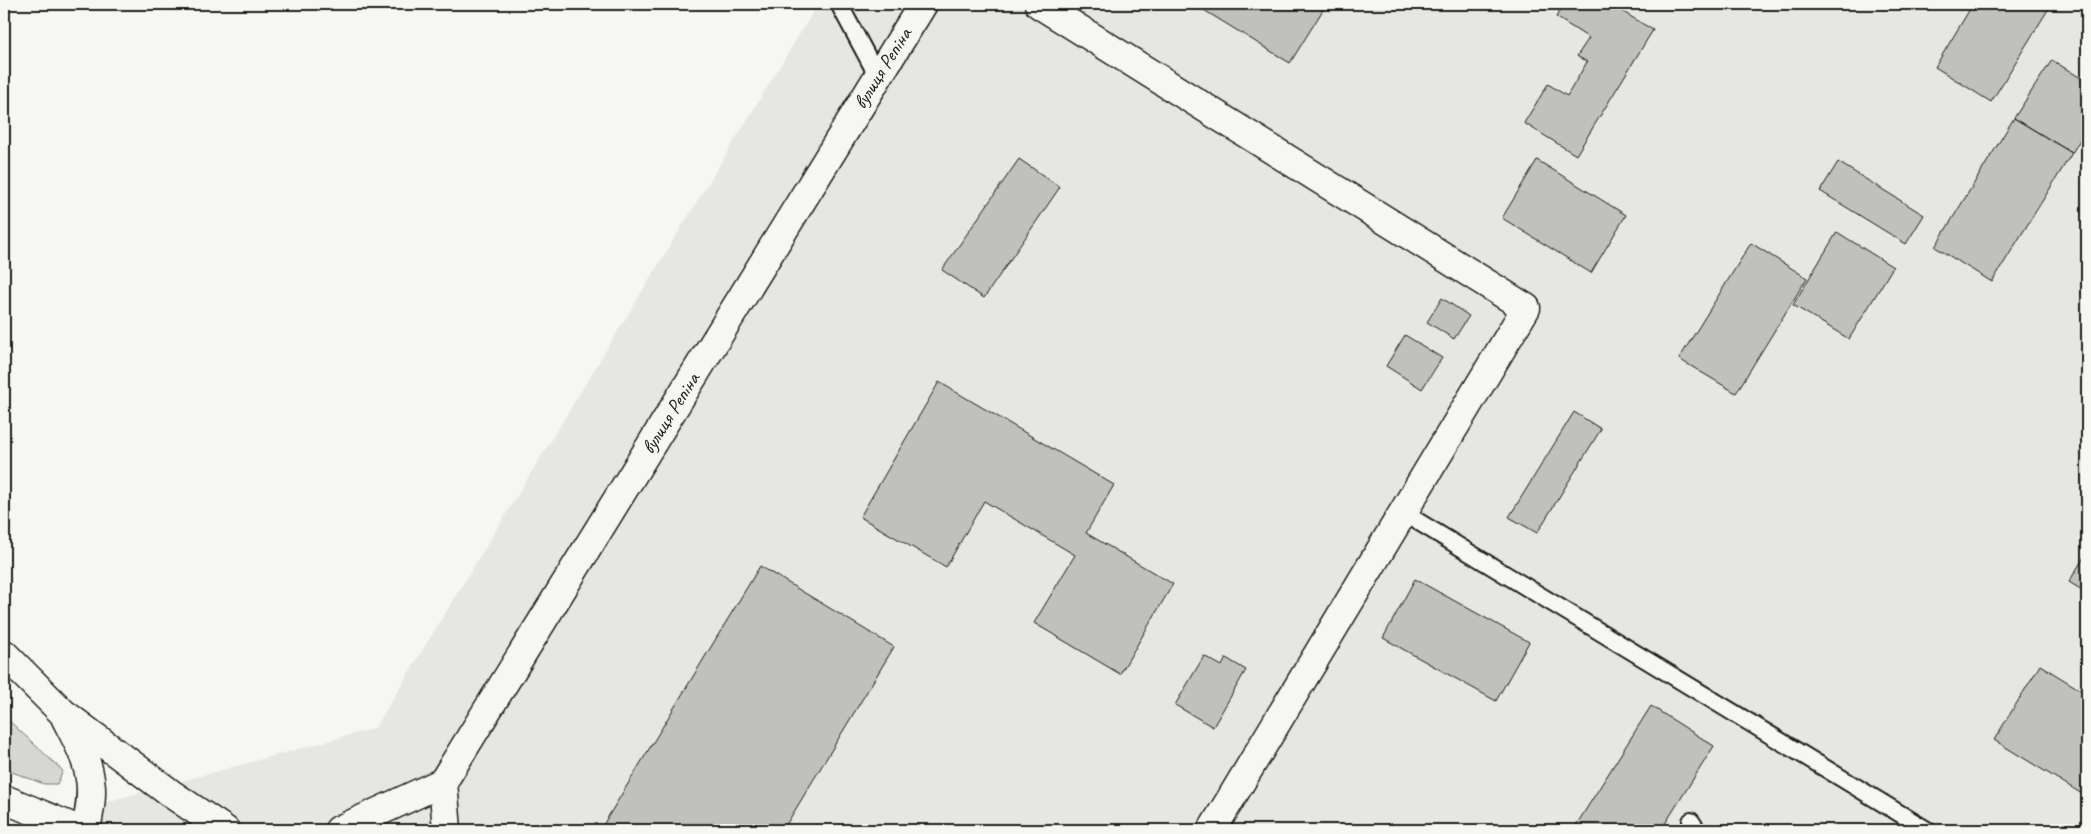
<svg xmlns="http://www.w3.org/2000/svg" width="2091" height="834" viewBox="0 0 2091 834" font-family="Caveat,sans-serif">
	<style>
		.built { fill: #e6e6e2 }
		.green { fill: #d6d6d2; stroke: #797977 }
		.building { fill: #c0c0bd; stroke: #1c1c1c }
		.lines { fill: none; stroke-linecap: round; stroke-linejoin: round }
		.service-casing { stroke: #1c1c1c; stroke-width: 20 }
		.minor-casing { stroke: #1c1c1c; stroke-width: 31 }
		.secondary-casing { stroke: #1c1c1c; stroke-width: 31 }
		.service { stroke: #f6f6f2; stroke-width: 16 }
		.minor { stroke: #f6f6f2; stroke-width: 28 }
		.secondary { stroke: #f6f6f2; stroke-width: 28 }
		.labels { text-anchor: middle; stroke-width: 4; stroke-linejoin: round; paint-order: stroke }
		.street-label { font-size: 20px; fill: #1c1c1c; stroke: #f6f6f2 }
	</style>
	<rect width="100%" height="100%" fill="#f6f6f2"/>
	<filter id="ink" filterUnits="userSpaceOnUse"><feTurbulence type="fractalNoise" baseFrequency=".02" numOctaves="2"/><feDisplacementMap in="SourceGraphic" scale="10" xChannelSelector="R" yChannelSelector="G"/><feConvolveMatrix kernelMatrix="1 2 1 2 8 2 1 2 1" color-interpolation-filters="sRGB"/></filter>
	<g filter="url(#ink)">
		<!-- built -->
		<path class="built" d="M 818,4 L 2087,4 L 2087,830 L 4,830 L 375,728 Z"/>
		<!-- green -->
		<path class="green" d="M 4,716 L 63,771 L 57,784 L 44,784 L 4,769 Z"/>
		<!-- building -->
		<path class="building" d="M 1194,4 L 1324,4 L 1326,5 L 1290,63 Z
			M 1564,4 L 1610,4 L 1653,30 L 1576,155 L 1524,123 L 1548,84 L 1567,96 L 1587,62 L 1577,56 L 1589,38 L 1556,17 Z
			M 1973,4 L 2041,4 L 2049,8 L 1991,102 L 1935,67 Z
			M 2052,60 L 2087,82 L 2087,128 L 2072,153 L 2014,118 Z
			M 2014,118 L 2072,153 L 1992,282 L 1935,247 Z
			M 1019,159 L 1060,187 L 984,298 L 942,270 Z
			M 1537,160 L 1626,215 L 1591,273 L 1502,218 Z
			M 1838,162 L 1924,215 L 1906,244 L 1820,191 Z
			M 1837,232 L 1893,267 L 1849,339 L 1793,305 Z
			M 1751,243 L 1807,278 L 1736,393 L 1679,359 Z
			M 1442,298 L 1469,316 L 1454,339 L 1427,322 Z
			M 1405,335 L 1442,358 L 1422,389 L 1386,366 Z
			M 939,382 L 1114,485 L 1086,533 L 1173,584 L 1120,674 L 1034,623 L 1075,555 L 984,501 L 946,567 L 860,517 Z
			M 1574,412 L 1601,429 L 1537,533 L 1509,517 Z
			M 2087,552 L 2087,593 L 2069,582 Z
			M 760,566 L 894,647 L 783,830 L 600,830 Z
			M 1415,579 L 1529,642 L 1496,701 L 1383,638 Z
			M 1204,656 L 1222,666 L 1226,658 L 1246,670 L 1213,727 L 1175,705 Z
			M 2040,665 L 2087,694 L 2087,797 L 1994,740 Z
			M 1651,706 L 1714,746 L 1661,830 L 1573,830 Z"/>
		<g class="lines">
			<defs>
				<path id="service" d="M 839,4 L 877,75
					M 1404,513 L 1927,830
					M 1691,821 L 1697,830"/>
				<path id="minor" d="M 1039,4 L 1526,308 L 1212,830
					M 339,830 L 443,782
					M 447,830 L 443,782 L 923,4"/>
				<path id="secondary" d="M 4,654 L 63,713 L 170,793 L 225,830
					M 65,717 C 75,737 87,757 90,779 C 93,795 89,814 86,830
					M 4,799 L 79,830"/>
			</defs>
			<!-- service casing -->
			<use href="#service" class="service-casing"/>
			<!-- minor casing -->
			<use href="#minor" class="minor-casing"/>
			<!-- secondary casing -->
			<use href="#secondary" class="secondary-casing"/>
			<!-- service -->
			<use href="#service" class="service"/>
			<!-- minor -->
			<use href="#minor" class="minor"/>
			<!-- secondary -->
			<use href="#secondary" class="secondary"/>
		</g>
	</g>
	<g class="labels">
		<!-- street labels -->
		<g class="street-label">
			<text transform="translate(882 68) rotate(-58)" y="7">вулиця Репіна</text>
			<text transform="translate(670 413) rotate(-58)" y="7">вулиця Репіна</text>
		</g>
	</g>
	<!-- margin -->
	<rect width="2091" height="834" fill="none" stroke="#f6f6f2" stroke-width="20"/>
	<rect x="10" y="10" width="2071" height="814" fill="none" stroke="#1c1c1c" stroke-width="2" filter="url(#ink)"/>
</svg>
